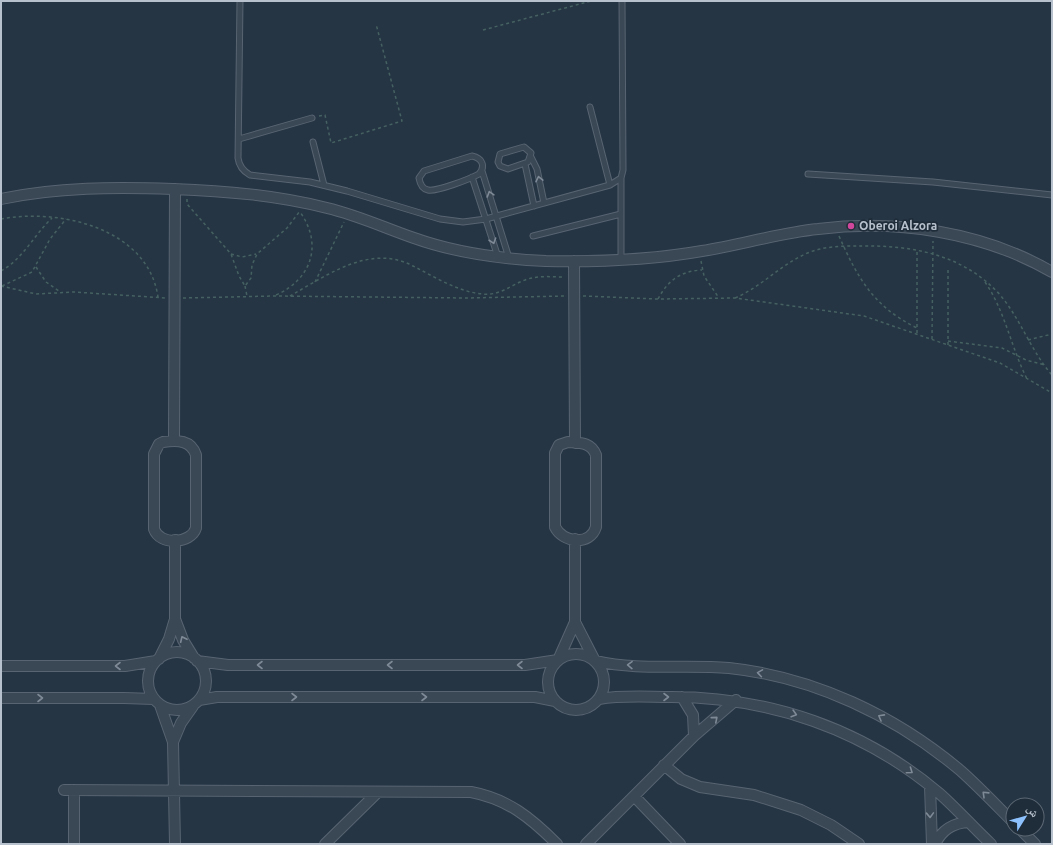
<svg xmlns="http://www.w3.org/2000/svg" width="1053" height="845" viewBox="0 0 1053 845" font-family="Ubuntu,'Noto Naskh Arabic',sans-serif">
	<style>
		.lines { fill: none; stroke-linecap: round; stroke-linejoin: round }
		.lane-casing { stroke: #586471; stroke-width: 7 }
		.street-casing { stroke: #586471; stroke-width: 12 }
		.path { stroke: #466161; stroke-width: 1.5; stroke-dasharray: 3 3; stroke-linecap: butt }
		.lane { stroke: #3a4754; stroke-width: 5 }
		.street { stroke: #3a4754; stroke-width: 10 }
		.oneway { stroke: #7f8a97 }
		.hotel-dot { fill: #d1479c; stroke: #1f2c39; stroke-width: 1.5 }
		.labels { text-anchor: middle; stroke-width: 3.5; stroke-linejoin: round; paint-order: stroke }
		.poi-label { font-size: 12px; font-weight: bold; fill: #b7c1cd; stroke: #1f2c39; text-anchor: start }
	</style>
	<rect width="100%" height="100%" fill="#253544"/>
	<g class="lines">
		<defs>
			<path id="lane" d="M 240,1 L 238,158 C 239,166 243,171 250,175 L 310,182 L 347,191 L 440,219 L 463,222 L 486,219 L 610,185 L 621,178 L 623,170 L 622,1
				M 590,107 L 610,185
				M 239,139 L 312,118
				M 313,142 L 324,185
				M 524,147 L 531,153 L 528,162 L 508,169 L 500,166 L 498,162 L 500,154 Z
				M 472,156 C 482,158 486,166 479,174 C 470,179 436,192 428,190 C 422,189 420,184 419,178 L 424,171 Z
				M 531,157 L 537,169 L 544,203
				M 525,164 L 534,206
				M 482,171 L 509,258
				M 808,174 L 933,182 L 1052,195
				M 472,177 L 498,257
				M 621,178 L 621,259
				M 533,236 L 621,214"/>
			<path id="street" d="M 1,199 C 57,187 116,187 173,189 C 225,191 276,195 327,208 C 357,215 385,228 414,238 C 456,253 501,259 546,261 C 597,262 651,260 702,251 C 740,245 779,233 818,229 C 897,219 983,232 1052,272
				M 574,261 L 575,443
				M 174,441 L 175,189
				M 163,442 C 178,440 191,440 196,455 L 196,528 C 191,544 160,546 154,529 L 154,454 L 159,444 Z
				M 568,442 C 580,443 591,442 596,455 L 596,527 C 590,546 563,543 555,527 L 555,453 L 559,445 Z
				M 175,619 L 183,640 L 194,658
				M 575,622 L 594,659
				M148 681a29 29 0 1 1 58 0a29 29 0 1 1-58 0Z
				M548 682a28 28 0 1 1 56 0a28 28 0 1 1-56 0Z
				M 559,658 L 575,622 L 575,539
				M 159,659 L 169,639 L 175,619 L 175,540
				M 197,661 L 228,665 L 525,665 L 558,660
				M 596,661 C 639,671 685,664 729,668 C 814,677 896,716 961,771 C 979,787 996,805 1013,822
				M 1,666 L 125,666 L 156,661
				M 682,697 L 693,715 L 694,736
				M 1,698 L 124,698 L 154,699
				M 599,699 C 622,695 648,697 671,697 C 770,697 863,729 939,793 C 957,809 973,827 991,844
				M 199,700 L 217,697 L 535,697 L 555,701
				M 160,705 L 173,742 L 175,844
				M 173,742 L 181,723 L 193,706
				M 664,765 L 681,779 L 700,787 L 754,795 L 801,810 L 831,825 L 859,844
				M 930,786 L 932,844
				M 64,790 L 471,792 C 508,799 531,818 557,844
				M 634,796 L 680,844
				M 1020,829 L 1035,844
				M 74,844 L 74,790
				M 325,844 L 378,792
				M 586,844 L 694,736 L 736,700
				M 935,844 C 942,830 952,823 969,822"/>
		</defs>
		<!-- lane casing -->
		<use href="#lane" class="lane-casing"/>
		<!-- street casing -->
		<use href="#street" class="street-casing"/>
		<!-- path -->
		<path class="path" d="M 483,30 L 591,1
			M 319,116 L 325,115 L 331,143 L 402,121 L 376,24
			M 187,199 L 187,204 L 231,254 L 239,276 L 245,286 L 251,278 L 252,265 L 257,254 L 287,228 L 300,211
			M 1,219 C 59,208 148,228 158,297
			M 839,236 C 858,279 874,307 917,328
			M 231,254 L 242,257 L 256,254
			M 701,261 L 704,276 L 719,298
			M 36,267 L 46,282 L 59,291
			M 1,271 C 23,259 34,235 52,218
			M 315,282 L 344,222
			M 985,282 C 1005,311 1011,347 1027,379
			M 1,286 L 36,294 L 74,292 L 166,298
			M 2,286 L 32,272 L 50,239 L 66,219
			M 245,286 L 247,296
			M 276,295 C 312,279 323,244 300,212
			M 290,296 C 326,276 370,243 413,266 C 435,277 458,292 483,294 C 499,296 511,285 525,280 C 538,275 551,277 564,277
			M 583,296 L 658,299 L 735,298 L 864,316 L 1000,363 L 1052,393
			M 183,298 L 275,296 L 465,298 L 566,296
			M 735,298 C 763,286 782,263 810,252 C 826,246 844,246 861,246 C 913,245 965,255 1001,296 C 1021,320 1031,351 1052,375
			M 658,299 C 668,280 681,271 702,270
			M 917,333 L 917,249
			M 932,339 L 933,241
			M 1028,340 L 1052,334
			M 948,341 L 1002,348 L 1026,360 L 1045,365
			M 948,345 L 948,267"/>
		<!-- lane -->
		<use href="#lane" class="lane"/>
		<!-- street -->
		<use href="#street" class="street"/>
	</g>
	<!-- one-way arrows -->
	<defs><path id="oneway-chevron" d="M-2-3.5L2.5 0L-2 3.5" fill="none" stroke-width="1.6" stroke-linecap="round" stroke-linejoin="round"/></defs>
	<g class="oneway">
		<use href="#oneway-chevron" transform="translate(539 179) rotate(-102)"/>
		<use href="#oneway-chevron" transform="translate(490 194) rotate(-107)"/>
		<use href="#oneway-chevron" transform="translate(493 241) rotate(71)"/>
		<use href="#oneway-chevron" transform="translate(183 639) rotate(-115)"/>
		<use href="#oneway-chevron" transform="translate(260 665) rotate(180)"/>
		<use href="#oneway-chevron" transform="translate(390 665) rotate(180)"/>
		<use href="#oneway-chevron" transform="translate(520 665) rotate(180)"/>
		<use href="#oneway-chevron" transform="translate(630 665) rotate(-179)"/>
		<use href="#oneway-chevron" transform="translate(118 666) rotate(180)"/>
		<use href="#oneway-chevron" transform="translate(760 673) rotate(-171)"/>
		<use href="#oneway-chevron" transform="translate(294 697)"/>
		<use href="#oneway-chevron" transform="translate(424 697)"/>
		<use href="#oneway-chevron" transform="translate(666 697)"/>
		<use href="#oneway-chevron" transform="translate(40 698)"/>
		<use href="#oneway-chevron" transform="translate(794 714) rotate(16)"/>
		<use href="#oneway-chevron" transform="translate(881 717) rotate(-151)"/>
		<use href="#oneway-chevron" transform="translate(715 719) rotate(-41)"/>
		<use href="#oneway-chevron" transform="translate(910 771) rotate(35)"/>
		<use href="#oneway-chevron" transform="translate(985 794) rotate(-136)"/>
		<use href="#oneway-chevron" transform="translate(930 815) rotate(88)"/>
	</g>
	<!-- markers -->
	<circle class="hotel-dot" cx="851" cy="226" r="4"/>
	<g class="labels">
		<!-- poi labels -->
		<g class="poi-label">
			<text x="859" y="230">Oberoi Alzora</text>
		</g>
	</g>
	<!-- border -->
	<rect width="1053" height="845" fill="none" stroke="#b7c1cd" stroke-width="4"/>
	<!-- north arrow -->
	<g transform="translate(1025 817) rotate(53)"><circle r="19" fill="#1f2c39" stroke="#5c6874"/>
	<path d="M0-3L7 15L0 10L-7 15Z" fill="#8cc1fe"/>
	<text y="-6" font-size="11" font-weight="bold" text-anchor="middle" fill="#b7c1cd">ش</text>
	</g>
</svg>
